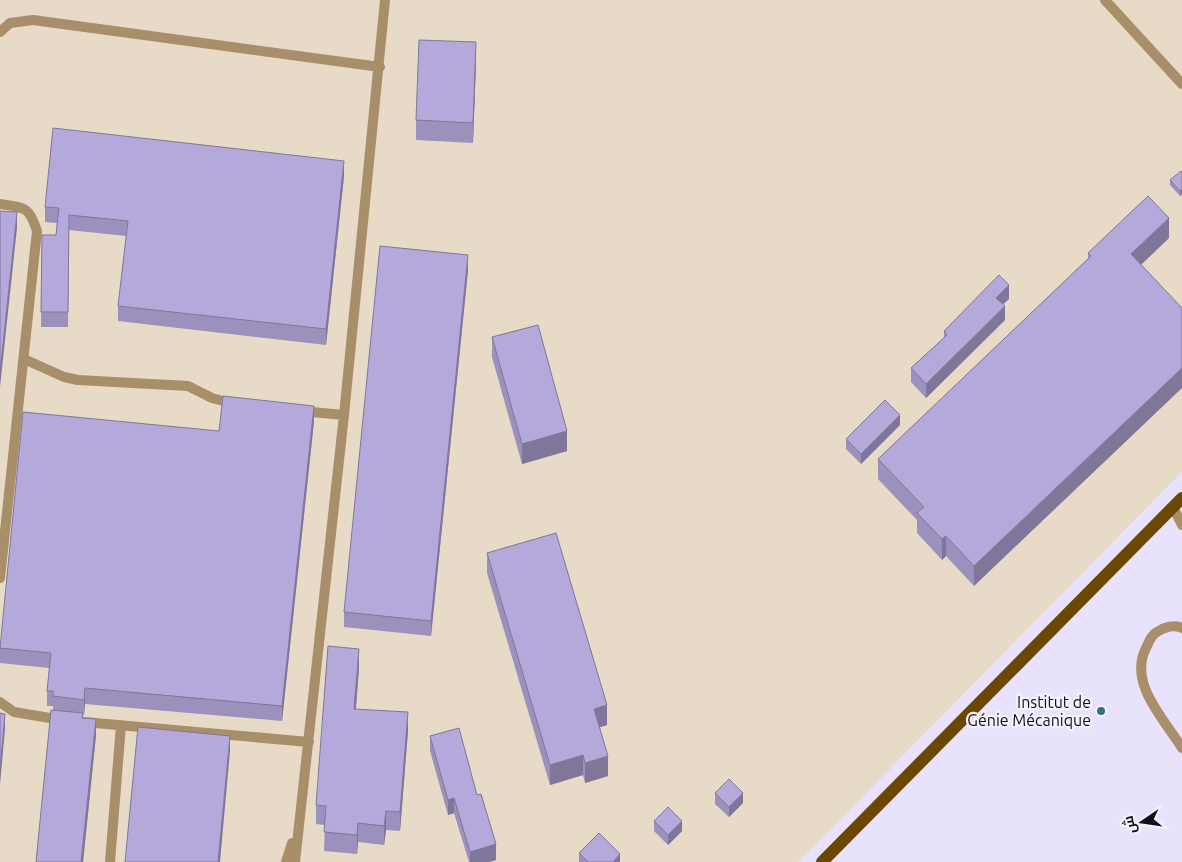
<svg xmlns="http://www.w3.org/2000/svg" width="1182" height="862" viewBox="0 0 1182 862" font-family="Ubuntu,Cairo,sans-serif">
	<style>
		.industrial { fill: #e7dbc7 }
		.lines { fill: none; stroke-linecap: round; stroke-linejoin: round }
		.service { stroke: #a98e6a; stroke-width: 10 }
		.primary { stroke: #6c4702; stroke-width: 12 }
		.wall { fill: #9c91bc }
		.shaded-wall { fill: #7f7699 }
		.building { fill: #b5a9db; stroke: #7f7699 }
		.poi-dot { fill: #2c757c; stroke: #f5f2fd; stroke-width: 2 }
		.labels { text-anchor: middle; stroke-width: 4.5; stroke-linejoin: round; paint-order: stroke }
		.poi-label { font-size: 16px; fill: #110f18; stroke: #f5f2fd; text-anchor: end }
	</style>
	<rect width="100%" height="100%" fill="#e8e2fd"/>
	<!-- industrial -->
	<path class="industrial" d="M 0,0 L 1182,0 L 1182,472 L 798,862 L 0,862 Z"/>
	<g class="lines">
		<!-- service -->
		<path class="service" d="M 1105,0 L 1182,84
			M 0,32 L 10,23 L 33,20 L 380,67
			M 0,204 C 25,208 29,206 37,231 L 0,578
			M 24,359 L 64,377 L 78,380 L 188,386 L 212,398 L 234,404
			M 301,411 L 344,415
			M 1173,507 L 1182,525
			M 1182,628 C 1174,624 1164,627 1157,632 C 1151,635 1149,642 1146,648 C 1128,683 1164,719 1182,748
			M 0,702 L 14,712 L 62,720
			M 84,722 L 309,742
			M 110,862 L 121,725
			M 286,862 L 292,843
			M 295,862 L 344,415 L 385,0"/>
		<!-- primary -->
		<path class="primary" d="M 822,862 L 1182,498"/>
	</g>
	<!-- wall -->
	<path class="wall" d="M 476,63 L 473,143 L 416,140 L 416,120 Z
		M 1182,172 L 1182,194 L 1180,196 L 1170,185 L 1170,180 Z
		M 344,176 L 326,345 L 118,321 L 118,306 L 126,236 L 69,230 L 68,327 L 41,327 L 42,235 L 56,235 L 57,223 L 45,222 L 45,207 Z
		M 1169,238 L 1141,265 L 974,586 L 946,556 L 942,560 L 917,533 L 917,520 L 878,479 L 878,459 L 1088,259 L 1088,253 Z
		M 468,270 L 431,636 L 344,627 L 344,612 Z
		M 1009,299 L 1003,304 L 1005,320 L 926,398 L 911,382 L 911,368 L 944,338 L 944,331 Z
		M 492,337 L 567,451 L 522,464 L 492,357 Z
		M 314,421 L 282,721 L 85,704 L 84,715 L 83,715 L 83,718 L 96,735 L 83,862 L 36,862 L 53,710 L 53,706 L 47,706 L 47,691 L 49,668 L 0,663 L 0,642 L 219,431 Z
		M 900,425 L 861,464 L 846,449 L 846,439 Z
		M 487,553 L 607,725 L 600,727 L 608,776 L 585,783 L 583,775 L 550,785 L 487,573 Z
		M 359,668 L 356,710 L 408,731 L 400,831 L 386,830 L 384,845 L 358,842 L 357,854 L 324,851 L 325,825 L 316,824 L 316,805 Z
		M 430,736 L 477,795 L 496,860 L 489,862 L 469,862 L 454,813 L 448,815 L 430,751 Z
		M 715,793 L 743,803 L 729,817 L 715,804 Z
		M 654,821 L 682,831 L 668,845 L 654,831 Z
		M 579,853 L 620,862 L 579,862 Z"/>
	<!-- shaded-wall -->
	<path class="shaded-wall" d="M 476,42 L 476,63 L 473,143 L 473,123 Z
		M 344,161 L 344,176 L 326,345 L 326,329 Z
		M 1182,189 L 1182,194 L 1180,196 L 1180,191 Z
		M 17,212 L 17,228 L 0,387 L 0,372 Z
		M 1169,218 L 1169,238 L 1131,274 L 1131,254 Z
		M 468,255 L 468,270 L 431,636 L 431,621 Z
		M 1009,285 L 1009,299 L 996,311 L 996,298 Z
		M 1005,306 L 1005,320 L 926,398 L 926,384 Z
		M 1182,368 L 1182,388 L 974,586 L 974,566 Z
		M 314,406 L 314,421 L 282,721 L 282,706 Z
		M 900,415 L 900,425 L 861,464 L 861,454 Z
		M 567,431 L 567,451 L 522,464 L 522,444 Z
		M 946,536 L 946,556 L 942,560 L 942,539 Z
		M 359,649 L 359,668 L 354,729 L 354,709 Z
		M 85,688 L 85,704 L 84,715 L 84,700 Z
		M 607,705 L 607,725 L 594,729 L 594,709 Z
		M 408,712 L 408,731 L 400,831 L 400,812 Z
		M 5,714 L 5,729 L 0,785 L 0,770 Z
		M 96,719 L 96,735 L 83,862 L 81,862 Z
		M 230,736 L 230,751 L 220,862 L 218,862 Z
		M 583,755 L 583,775 L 550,785 L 550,765 Z
		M 608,756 L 608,776 L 585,783 L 585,763 Z
		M 743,793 L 743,803 L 729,817 L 729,807 Z
		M 454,798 L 454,813 L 448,815 L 448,800 Z
		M 386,811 L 386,830 L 384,845 L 384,826 Z
		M 682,821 L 682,831 L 668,845 L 668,835 Z
		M 358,823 L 358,842 L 357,854 L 357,835 Z
		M 496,844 L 496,860 L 489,862 L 470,862 L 470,852 Z
		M 620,854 L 620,862 L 613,862 Z"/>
	<!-- building -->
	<path class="building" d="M 419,40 L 476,42 L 473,123 L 416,120 Z
		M 53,128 L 344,161 L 326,329 L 118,306 L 128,221 L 69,215 L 68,312 L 41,312 L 42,235 L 56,235 L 59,208 L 45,207 Z
		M 1181,171 L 1182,172 L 1182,189 L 1180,191 L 1170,180 Z
		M 1148,196 L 1169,218 L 1131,254 L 1182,308 L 1182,368 L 974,566 L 946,536 L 942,539 L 917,513 L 924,507 L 878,459 L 1091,256 L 1088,253 Z
		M 0,211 L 17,212 L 0,372 Z
		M 380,246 L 468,255 L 431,621 L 344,612 Z
		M 999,275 L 1009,285 L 996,298 L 1005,306 L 926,384 L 911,368 L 947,335 L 944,331 Z
		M 538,325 L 567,431 L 522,444 L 492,337 Z
		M 223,396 L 314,406 L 282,706 L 85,688 L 84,700 L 53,696 L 53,691 L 47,691 L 51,653 L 0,648 L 23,412 L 219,431 Z
		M 885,400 L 900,415 L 861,454 L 846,439 Z
		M 556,533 L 607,705 L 594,709 L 608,756 L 585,763 L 583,755 L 550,765 L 487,553 Z
		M 328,646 L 359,649 L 354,709 L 408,712 L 400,812 L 386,811 L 384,826 L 358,823 L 357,835 L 324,832 L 326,806 L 316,805 Z
		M 51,710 L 83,713 L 82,718 L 96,719 L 81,862 L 36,862 Z
		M 0,713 L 5,714 L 0,770 Z
		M 138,727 L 230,736 L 218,862 L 125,862 Z
		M 459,728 L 477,795 L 481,794 L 496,844 L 470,852 L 454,798 L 448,800 L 430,736 Z
		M 729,779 L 743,793 L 729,807 L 715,793 Z
		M 668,807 L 682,821 L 668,835 L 654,821 Z
		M 599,833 L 620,854 L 613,862 L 588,862 L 579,853 Z"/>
	<!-- markers -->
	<circle class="poi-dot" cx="1101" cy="711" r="5"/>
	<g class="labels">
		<!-- poi labels -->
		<g class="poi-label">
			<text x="1091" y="708">Institut de<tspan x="1091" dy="18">Génie Mécanique</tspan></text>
		</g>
	</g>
	<!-- north arrow -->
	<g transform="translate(1142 822) rotate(257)" stroke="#f5f2fd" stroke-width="4" paint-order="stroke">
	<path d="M0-4L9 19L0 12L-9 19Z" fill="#110f18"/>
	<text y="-8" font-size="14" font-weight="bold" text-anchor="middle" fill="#110f18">ش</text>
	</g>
</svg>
